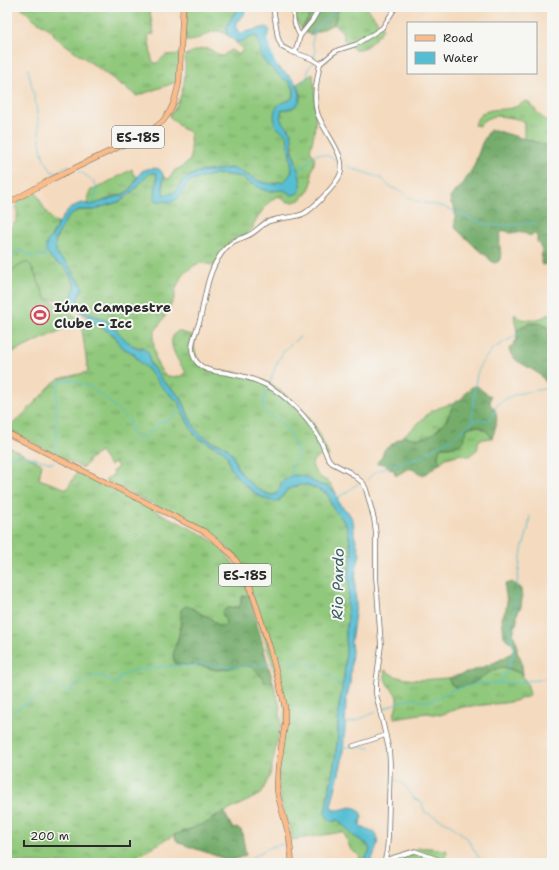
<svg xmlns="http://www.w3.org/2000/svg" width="559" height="870" viewBox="0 0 559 870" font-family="'Shantell Sans',sans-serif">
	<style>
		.grass { fill: url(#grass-tufts); stroke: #5e7a54 }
		.forest { fill: url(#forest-crowns); stroke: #506c4c }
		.garden { fill: #90c87c; stroke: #5e7a54 }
		.water { fill: #56bed3; stroke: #40747f }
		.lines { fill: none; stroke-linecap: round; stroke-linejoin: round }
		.stream { stroke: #56bed3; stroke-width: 1 }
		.river { stroke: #56bed3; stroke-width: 6 }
		.minor-casing { stroke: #71685e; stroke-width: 5 }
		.tertiary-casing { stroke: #71685e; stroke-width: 5.5 }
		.primary-casing { stroke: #71685e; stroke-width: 6 }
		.minor { stroke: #fff; stroke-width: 3.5 }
		.tertiary { stroke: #fff; stroke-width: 4 }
		.primary { stroke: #f9bc8a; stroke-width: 5 }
		.labels { text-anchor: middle; stroke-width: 4; stroke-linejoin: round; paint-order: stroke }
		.shield { fill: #f6f6f2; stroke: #686867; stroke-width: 1 }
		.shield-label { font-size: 13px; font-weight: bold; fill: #2b2b2b }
		.poi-label { font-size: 14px; font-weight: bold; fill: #2b2b2b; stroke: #f6f6f2; text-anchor: start }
		.water-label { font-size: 15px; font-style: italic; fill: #3a5e66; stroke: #f6f6f2 }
	</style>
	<defs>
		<pattern id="grass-tufts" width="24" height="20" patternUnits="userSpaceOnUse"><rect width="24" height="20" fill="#90c87c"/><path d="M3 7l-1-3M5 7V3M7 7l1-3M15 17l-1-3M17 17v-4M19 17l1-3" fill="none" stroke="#76a366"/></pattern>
		<pattern id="forest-crowns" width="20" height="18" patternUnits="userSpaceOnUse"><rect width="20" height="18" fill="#74ac6c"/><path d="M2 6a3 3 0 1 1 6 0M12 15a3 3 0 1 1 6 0" fill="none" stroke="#5f8c59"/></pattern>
	</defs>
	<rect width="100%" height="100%" fill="#f6f6f2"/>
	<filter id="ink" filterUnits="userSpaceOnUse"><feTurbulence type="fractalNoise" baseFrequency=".025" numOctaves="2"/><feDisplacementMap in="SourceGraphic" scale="8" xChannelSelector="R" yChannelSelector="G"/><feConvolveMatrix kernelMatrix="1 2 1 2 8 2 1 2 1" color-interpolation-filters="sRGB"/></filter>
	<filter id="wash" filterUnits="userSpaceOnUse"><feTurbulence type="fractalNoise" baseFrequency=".012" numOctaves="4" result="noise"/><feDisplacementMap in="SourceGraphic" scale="16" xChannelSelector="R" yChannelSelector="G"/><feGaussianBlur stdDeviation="0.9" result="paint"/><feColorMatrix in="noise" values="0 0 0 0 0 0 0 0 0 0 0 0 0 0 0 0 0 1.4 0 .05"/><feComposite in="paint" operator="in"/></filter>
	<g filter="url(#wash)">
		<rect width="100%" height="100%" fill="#f4dabe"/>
		<!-- grass -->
		<path class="grass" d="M 20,7 L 149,7 L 154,34 L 148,35 L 152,60 L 154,63 L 157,63 L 166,55 L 180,54 L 179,81 L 137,96 L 55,37 L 53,32 L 34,19 Z
			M 187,7 L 240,7 L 230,20 L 226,29 L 227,35 C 225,34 222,32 219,31 C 214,29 201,38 195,40 C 192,41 188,41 185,41 Z
			M 296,7 L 312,7 L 308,19 L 301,28 L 295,18 Z
			M 339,7 L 366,7 L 383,28 C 380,35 368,47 361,49 C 358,49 356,49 354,49 L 344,40 L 342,31 L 334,24 Z
			M 255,35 L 257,36 L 260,45 L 261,55 L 264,61 L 281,77 L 289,82 L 293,87 L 294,93 L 291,99 L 288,101 L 280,104 L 276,109 L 275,112 L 276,127 L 287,134 C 287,141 293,170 292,173 C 290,175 286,179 283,182 C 277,182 271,185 265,183 C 253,181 242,168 230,168 C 226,168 222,169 218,170 C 212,171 205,170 199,172 C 194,173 190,176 185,178 C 176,188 180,193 164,195 L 163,191 L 163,175 L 165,178 L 169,179 L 175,170 L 182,167 L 190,160 L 191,157 L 190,133 L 186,130 L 184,130 L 169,116 C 184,99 186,77 185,55 C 193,52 203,46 211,50 C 216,52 217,56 223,56 L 229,51 L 231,50 L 237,54 L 240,54 C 245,49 240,46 236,43 L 236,42 C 243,42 248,37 255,35 Z
			M 313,74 C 316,102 318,124 310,151 C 319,160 312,165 311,174 C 311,176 312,179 312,181 C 311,190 302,202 292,202 C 286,203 283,199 278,196 C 265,202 260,215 253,225 L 253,228 L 247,234 L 230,242 L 214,266 L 208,264 L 200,263 L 195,265 L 182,275 L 175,291 L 175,297 L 164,318 L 155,331 L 153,339 L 156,361 L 163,374 L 167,376 L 179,377 L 186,372 C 179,363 163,340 178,331 L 194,336 C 193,353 197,367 216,371 C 222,372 228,371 234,372 C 248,375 263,379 275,387 C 291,398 310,415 319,433 C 323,440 325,448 329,456 C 325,455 320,455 316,458 C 307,464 317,475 323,479 C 325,480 327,481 329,482 C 332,485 334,490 336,493 L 327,486 L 320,485 L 303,476 L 291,476 L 281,483 L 280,488 L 275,495 C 263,497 246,480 239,470 C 235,465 235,457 230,451 C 222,442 208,442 199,433 C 189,424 188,409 181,398 C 177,392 170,388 165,383 C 155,373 148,360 143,347 C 128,349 117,330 107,322 C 97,314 86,317 79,305 C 74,297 85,292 82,286 C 81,282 78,279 75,276 C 73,273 72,269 69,266 C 66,262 61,259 58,256 C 52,249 56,238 60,230 C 62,226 64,221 68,217 C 77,208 81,211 93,210 C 96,210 98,208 101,207 C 107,205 113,204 119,202 C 128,198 136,187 143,180 C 145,178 147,175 150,173 C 153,172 153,173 156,173 C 158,182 153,192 157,201 C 181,203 175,200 188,182 L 211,175 L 216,174 L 230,175 L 242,177 L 246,181 L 257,185 L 261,189 L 271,191 L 284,190 L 290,194 L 301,185 L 293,150 L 291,133 L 289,128 L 282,123 L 280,118 L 282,110 L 293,108 L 301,97 L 299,87 L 297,84 Z
			M 526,101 C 532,104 534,109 538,113 C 542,118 548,122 552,127 L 552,147 L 524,138 L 524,121 C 510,117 488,111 479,126 L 474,125 C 476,121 478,117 481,114 C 490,108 502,110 512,108 C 518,107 521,103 526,101 Z
			M 132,169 C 132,173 134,175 137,177 C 131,194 124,193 108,199 C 101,201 95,206 87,204 L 88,195 L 91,190 L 97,188 Z
			M 36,192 C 43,205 45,215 58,224 L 51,238 L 46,245 C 48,259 56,257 64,266 C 67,270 70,275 72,280 C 73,281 75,284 75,286 C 75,290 71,296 70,301 L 46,299 L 33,269 L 25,263 L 17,267 L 7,278 L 7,232 C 17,221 19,219 16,205 L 19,200 Z
			M 552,312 L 552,341 L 548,339 L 547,326 C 535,322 526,321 517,331 L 514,317 L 515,314 L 518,318 C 532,322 540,320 552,312 Z
			M 88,318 L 91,321 L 114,335 L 117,339 L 120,346 L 134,354 L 139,362 L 147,368 L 160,385 L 179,403 L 188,423 L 195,435 L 200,439 L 224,451 L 227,455 L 231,468 L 248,488 L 261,497 L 279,501 C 283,491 293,484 304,484 C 310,484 323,491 328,494 L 333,509 L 340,516 L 347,526 L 352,554 L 348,594 L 348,619 L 346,629 L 346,651 L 344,677 L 338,713 L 338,735 L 335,759 L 325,813 L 336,820 L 338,820 L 354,836 L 367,844 L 370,850 L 363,863 L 361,863 L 359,855 L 351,850 L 344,833 L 342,832 L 292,840 L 291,830 L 286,819 L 277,787 L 285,706 L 244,569 C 218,526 185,520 144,500 C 131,494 118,487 105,480 L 114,474 L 113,471 L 118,467 L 115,462 L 110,466 L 100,452 L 88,460 L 88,463 L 82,468 L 7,429 L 24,414 L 54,382 L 59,379 L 88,372 L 81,321 Z
			M 455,403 C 444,426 432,446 403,436 L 412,429 L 430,412 L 441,407 Z
			M 477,426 C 484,429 488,432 492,438 L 483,439 L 479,440 C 478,443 478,445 478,447 C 477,451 477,450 474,452 C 469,457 468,457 461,454 L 446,458 L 440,463 C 437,457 437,452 442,447 L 450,447 L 466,435 L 467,428 L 469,427 Z
			M 7,446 L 42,464 L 39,479 L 67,489 L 77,472 L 198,532 L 214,542 L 224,552 L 237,568 L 249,594 L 241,597 L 241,604 L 239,607 L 233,607 L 223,616 C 227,621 227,624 222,627 L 219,626 L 209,617 L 203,615 L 192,608 L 181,611 C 180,620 181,629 178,638 C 177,643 175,647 174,653 C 174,655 173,659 174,661 C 177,666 187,663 192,664 C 202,664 211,671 221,670 C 230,669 242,662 251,667 C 258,670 261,677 266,682 L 273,682 L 280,706 L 281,724 L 270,775 L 261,794 L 221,814 L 212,819 L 209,822 L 174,835 L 139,855 L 127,863 L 7,863 Z
			M 499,667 C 508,667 514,672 523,674 L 523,677 L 528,686 L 530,695 L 529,696 L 515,701 L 504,703 L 463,707 L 443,714 L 440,715 L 427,713 L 394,718 C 394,711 398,705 397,699 C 396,687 383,689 385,670 C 402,684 428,679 448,678 L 451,684 L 492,671 Z
			M 418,848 C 428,847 436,849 446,850 L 447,852 L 443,863 L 398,863 L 401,855 Z"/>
		<!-- forest -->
		<path class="forest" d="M 312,7 L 339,7 L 334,24 L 311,35 L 301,29 L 308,19 Z
			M 490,130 L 495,130 L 501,132 L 552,147 L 552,221 L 550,222 L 548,231 L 552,234 L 552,263 L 542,265 L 541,263 L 542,252 L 541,248 L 537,241 L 537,235 L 534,234 C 530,237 527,235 523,232 C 519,231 514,233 510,233 C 508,232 505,230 503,231 C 497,233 501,252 501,257 L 499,261 L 495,263 L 491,261 L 487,256 L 476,248 L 466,238 L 456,229 L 455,225 L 455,212 L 454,206 L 451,204 L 450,198 L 455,191 L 461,187 L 474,166 L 482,143 L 489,131 Z
			M 537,323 L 542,324 L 547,326 L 548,339 L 552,341 L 552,389 C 547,385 544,379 540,375 C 531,367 510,361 509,349 C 511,346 515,343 517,339 C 517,336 516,334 517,332 C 519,324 531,324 537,323 Z
			M 474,386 L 477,386 L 484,392 L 491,396 L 490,404 C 501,412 496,428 492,438 C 486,429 478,422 467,428 C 466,431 466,435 465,438 C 462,448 451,446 442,447 C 437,452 437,457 440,463 L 426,474 L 422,475 C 408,466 411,467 396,476 L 393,469 L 391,470 C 387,464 383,463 377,464 L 378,461 L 382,457 L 384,450 L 403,436 C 417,440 428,439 438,429 C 442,425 445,422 448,417 C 450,413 452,405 455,402 C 457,400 461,400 463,397 C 466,393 468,389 474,386 Z
			M 512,582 L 521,589 L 522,599 L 521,607 L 517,614 L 517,621 L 513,634 L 517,643 L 517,652 L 521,659 L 523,674 C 515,672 506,665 499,668 C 487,671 470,690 456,687 C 454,687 452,685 451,684 L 448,678 C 462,675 506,661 514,650 C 515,642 507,642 504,636 L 502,618 L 506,609 L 507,602 L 505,590 L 505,584 Z
			M 249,594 L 273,682 L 264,682 L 261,675 L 253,668 L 250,666 L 243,666 L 217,670 L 211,669 L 208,667 L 192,664 L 189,665 L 176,664 C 170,657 175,646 178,639 C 179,635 180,628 181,623 C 181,619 180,614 181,610 C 182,608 184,607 186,606 L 192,608 L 203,615 L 209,617 L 219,626 L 222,627 L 225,625 L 226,622 L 222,613 C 226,606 232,608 239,607 L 241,604 L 241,597 Z
			M 224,812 L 233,829 L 236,828 L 241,830 L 242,833 L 246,855 L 231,861 L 179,843 C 177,841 175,839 174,835 L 209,822 L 212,819 Z"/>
		<!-- garden -->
		<path class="garden" d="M 25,263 L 28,263 L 31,266 L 46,299 L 66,308 L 81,321 L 7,355 L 7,278 L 17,267 Z"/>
		<!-- water -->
		<path class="water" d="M 240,7 L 246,7 L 245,9 L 244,15 L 235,25 L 237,30 L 241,33 L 266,27 L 268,28 L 270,31 C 265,39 262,49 268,57 C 270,61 274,63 277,66 C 280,68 282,70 284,72 C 292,78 298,83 300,94 C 302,107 291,108 282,110 C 276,125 289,123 291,134 C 293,138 292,144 292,149 C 294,160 304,181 300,191 L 296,194 L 292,195 L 284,190 L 267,191 L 261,189 L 254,184 L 251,184 L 242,177 L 230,175 L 216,174 L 211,175 L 188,182 C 183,189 180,201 170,202 C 166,202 161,201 157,201 L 155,200 L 155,196 L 157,178 L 156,173 L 151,173 L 149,174 L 133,191 L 124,198 L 118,202 L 101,207 L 95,210 L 78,210 L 67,218 L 55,240 L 56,252 L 58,256 L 68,264 L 75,276 L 83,287 C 82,292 76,297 78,303 C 82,315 94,314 103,319 C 114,324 120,337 130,343 C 132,345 135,348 138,348 C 141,349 143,347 146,350 C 151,355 149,359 150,364 C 151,366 154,369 156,371 C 159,375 161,380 165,383 C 169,388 175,391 179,396 C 183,400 184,406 187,412 C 189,418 193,425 197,431 C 201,435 209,441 214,443 C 220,444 226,446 230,451 C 235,457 235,465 239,470 C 245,480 264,497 275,495 L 280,488 L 281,483 L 283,481 L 291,476 L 296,475 L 303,476 L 320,485 L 327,486 L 331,489 L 336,493 L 339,504 L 348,512 L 353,520 L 354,527 L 354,534 L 360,554 L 356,570 L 355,583 L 356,606 L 351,643 L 352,651 L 350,683 L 346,700 L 345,729 L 342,761 L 331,806 L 332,809 C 343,814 354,798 362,816 L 360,824 L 361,827 C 365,829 370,829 374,832 C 382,840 374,854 370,863 L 363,863 L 370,850 L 367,844 L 354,836 L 338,820 L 336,820 L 334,822 L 329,820 L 325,813 L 335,759 L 338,735 L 338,713 L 344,677 L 346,651 L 346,629 L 348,619 L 347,606 L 349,584 L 348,572 L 351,563 L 352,554 L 347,526 L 340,516 L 333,509 L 328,494 L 308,485 L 300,485 L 288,489 L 283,495 L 279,501 C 264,505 239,481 231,469 C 228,463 229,456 224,451 L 200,439 L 195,435 L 188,423 L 179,403 L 160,385 L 147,368 L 139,362 L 134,354 L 120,346 L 117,339 L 114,335 L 91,321 L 84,314 L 74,308 L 70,301 L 71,297 L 75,288 L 75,284 L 70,275 L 64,266 L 57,263 L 54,261 L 49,256 L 46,250 L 46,245 L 48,240 L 51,238 L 58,224 L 68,210 L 76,205 L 82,203 L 90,205 L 95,204 L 122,195 L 128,192 L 134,184 L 138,176 L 142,171 L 147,169 L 154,168 L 159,169 L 162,172 L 163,175 L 163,191 L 164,195 C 180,193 176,188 185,178 L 193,175 L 198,172 L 218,170 L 231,168 L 240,171 L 246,175 L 261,182 L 265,183 L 276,184 L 277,182 L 283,182 C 286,180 292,173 292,170 L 287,135 L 276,127 C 274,120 272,108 280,104 C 287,100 295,102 294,90 C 293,83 286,81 281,77 C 277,73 266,64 263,60 C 260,55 261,50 259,45 C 258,41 257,39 257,36 L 250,37 L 245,41 L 236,42 L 227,35 C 227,33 226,31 227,28 C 228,21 236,12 240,7 Z"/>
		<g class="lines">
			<!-- stream -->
			<path class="stream" d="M 315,58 L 315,49 L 313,45 L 312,42 L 316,29 L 319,25 L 332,14 L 339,7
				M 28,69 L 36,105 L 41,149 L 44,159 L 52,172 L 57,172 L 68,165 L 71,167
				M 298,86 L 307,77 L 308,74 L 308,69 L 314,61
				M 348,166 L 351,168 L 381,178 L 390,187 L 403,192 L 408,197 L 416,201 L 445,207 L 481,223 C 499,228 518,224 536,223
				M 298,170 C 301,168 304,167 306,165 C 308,163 308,161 310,159 C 318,149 330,157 339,161
				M 79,171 C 84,174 97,182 97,189 C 97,193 93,201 92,205
				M 7,253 L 21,250 L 30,256 L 36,254 L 44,257 L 46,256 L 44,251 L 46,248
				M 270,383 C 276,362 282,349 300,337
				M 268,388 C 265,395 261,403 264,410 C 267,416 274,417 279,421 C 289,430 296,443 298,457 L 291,466 L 292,476
				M 472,421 L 475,386 L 477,374 L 481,364 L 492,349 L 512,338 L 520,332
				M 55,454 C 57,438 56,422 56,406 C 56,399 57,392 58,384 L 62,381 L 72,380 L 81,384 L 89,386 L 105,398 L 129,421 L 132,435 L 136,440 L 139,440 L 145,437 L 148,433 L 154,430 L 159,422 C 166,421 172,422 175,413 L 179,413 L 183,410
				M 7,457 L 23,455 L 51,463 L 53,463 L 54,461
				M 367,480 L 375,472 L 382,469 L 398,463 L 421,457 L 439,445 L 452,439 L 472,422 L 476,420 L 489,420 L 492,417 L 497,405 L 505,399 L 516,394 L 543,389 L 552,389
				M 337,498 L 347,492 L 356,485 L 359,483
				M 276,662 C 285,661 309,663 317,667 C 322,670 325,673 329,677 C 333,680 338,682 343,685
				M 500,683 L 508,668 L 513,656 L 513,646 L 510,635 L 510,622 L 515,608 L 515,596 L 522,550 L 528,530 L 530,516
				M 382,710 L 398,702 L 414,698 L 421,701 L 428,701 L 433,700 L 454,689 L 479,683 L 512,683 L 552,678
				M 7,716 L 34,698 C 43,695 46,684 57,683 L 63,689 L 69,692 L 71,690 L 72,686 C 83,686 89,675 100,676 C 106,677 111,682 116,683 L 118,682 L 121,676 L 130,672 L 140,669 L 148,669 L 154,667 L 187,666 L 205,664 L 222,666 L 232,667 L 251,665 L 259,665 L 270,663
				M 345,724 L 358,720 L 376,712
				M 343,747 L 352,747
				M 355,747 L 370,748
				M 394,778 L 405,786 L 414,799 C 424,801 421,804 425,812 L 448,823 L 467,838 L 482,863
				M 293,840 L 296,837 L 307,828 L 314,825 L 324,811
				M 244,863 L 263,851 L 271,847 L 287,843"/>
			<!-- river -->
			<path class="river" d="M 262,34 C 269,43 267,57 274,66"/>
		</g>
	</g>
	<g filter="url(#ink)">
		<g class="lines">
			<defs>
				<path id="minor" d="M 294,7 C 292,18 294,26 300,36
					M 320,64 L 333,53 L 338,50 L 357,44 L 382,28 L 396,7
					M 353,746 L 386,735
					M 385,860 L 415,851 L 448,863"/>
				<path id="tertiary" d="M 273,7 L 278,38 L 282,47 L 290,51 L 312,59 L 320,64 C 317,80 313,96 317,112 C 322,131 348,155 340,175 C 336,185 312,210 303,214 C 299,216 295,216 291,217 C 283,218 275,219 267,222 C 260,226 255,233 247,236 C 245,237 242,238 239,239 C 231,242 225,248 221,254 C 207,273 205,298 200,320 C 196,333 187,348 196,361 C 205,373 219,371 232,374 C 243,376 256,380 266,385 C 286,395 309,419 319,438 C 323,445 325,453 329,460 L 332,463 L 351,473 L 363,483 L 366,489 L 374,519 L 376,534 L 376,577 L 381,645 L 376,684 L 376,694 L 389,750 L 390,764 L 388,838 L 387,850 L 384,863
					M 295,53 L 300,36 L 312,21 L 320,7"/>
				<path id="primary" d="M 7,204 L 48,181 L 131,141 L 152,130 L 163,121 L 170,111 L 174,102 L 179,83 L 183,7
					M 7,433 L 205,532 L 220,544 L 232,555 L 245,574 L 251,589 L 269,645 L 283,698 L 285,708 L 285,724 L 278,768 L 277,788 L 278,796 L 289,836 L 292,863"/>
			</defs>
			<!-- minor casing -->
			<use href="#minor" class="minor-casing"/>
			<!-- tertiary casing -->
			<use href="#tertiary" class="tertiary-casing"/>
			<!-- primary casing -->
			<use href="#primary" class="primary-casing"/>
			<!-- minor -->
			<use href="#minor" class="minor"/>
			<!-- tertiary -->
			<use href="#tertiary" class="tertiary"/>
			<!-- primary -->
			<use href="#primary" class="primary"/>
		</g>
	</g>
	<!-- icons -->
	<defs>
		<symbol id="stadium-ring" viewBox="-11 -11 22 22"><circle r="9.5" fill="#f6f6f2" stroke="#d1495b" stroke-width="1.5"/><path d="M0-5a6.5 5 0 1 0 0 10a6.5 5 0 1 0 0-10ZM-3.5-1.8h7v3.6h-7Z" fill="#d1495b"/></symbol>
	</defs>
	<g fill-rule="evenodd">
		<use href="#stadium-ring" x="29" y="304" width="22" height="22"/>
	</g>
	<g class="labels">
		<!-- shield labels -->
		<g class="shield">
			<rect x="112" y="126" width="52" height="22" rx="3"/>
			<rect x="219" y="564" width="52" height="22" rx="3"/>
		</g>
		<g class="shield-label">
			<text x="138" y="142">ES-185</text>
			<text x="245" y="580">ES-185</text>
		</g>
		<!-- poi labels -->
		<g class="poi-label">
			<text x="54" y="312">Iúna Campestre<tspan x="54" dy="16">Clube - Icc</tspan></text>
		</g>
		<!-- water labels -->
		<g class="water-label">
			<text transform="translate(338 584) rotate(-89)" y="5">Rio Pardo</text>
		</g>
	</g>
	<!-- margin -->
	<rect width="559" height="870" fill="none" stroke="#f6f6f2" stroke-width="24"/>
	<!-- legend -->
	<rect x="407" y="22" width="130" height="52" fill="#f6f6f2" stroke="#a5a5a2"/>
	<rect x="415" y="35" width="20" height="6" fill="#f9bc8a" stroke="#a5a5a2"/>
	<text x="443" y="42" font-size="12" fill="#2b2b2b">Road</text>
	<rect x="415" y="52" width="20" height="12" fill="#56bed3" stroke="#a5a5a2"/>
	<text x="443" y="62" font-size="12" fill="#2b2b2b">Water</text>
	<!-- scale -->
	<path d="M24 840v6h106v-6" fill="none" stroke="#2b2b2b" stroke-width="2"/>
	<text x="30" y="840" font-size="12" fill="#2b2b2b" stroke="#f6f6f2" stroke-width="3" paint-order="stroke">200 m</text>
</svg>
